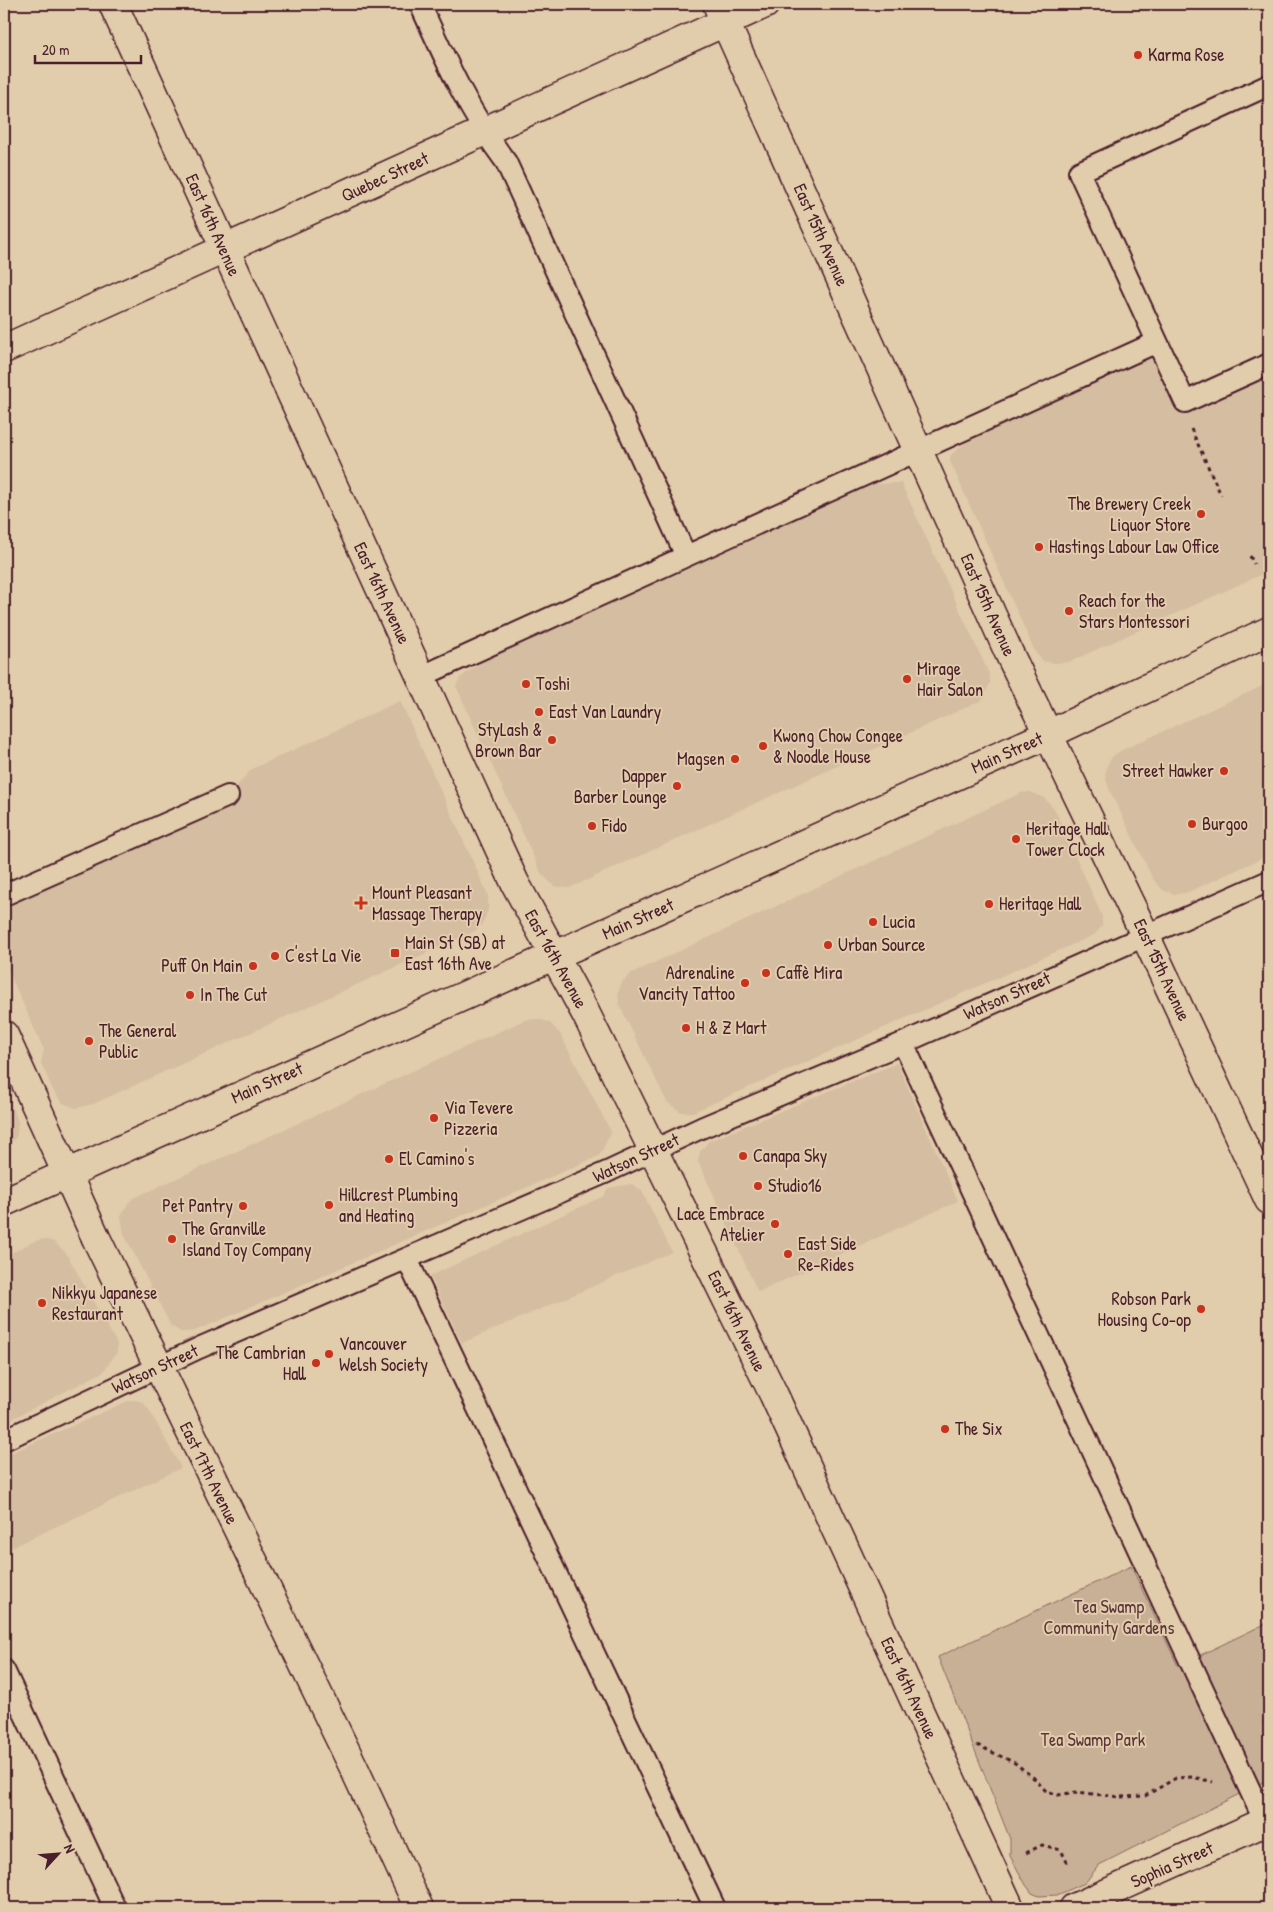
<svg xmlns="http://www.w3.org/2000/svg" width="1273" height="1912" viewBox="0 0 1273 1912" font-family="'Patrick Hand',sans-serif">
	<style>
		.built { fill: #d4bda0 }
		.green { fill: #c8b096; stroke: #896860 }
		.lines { fill: none; stroke-linecap: round; stroke-linejoin: round }
		.service-casing { stroke: #4a1f2b; stroke-width: 24 }
		.minor-casing { stroke: #4a1f2b; stroke-width: 31 }
		.tertiary-casing { stroke: #4a1f2b; stroke-width: 31 }
		.secondary-casing { stroke: #4a1f2b; stroke-width: 31 }
		.path { stroke: #4a1f2b; stroke-width: 3; stroke-dasharray: 4 4; stroke-linecap: butt }
		.service { stroke: #e1ccab; stroke-width: 20 }
		.minor { stroke: #e1ccab; stroke-width: 28 }
		.tertiary { stroke: #e1ccab; stroke-width: 28 }
		.secondary { stroke: #e1ccab; stroke-width: 28 }
		.poi-dot { fill: #c8321e; stroke: #e1ccab; stroke-width: 2 }
		.labels { text-anchor: middle; stroke-width: 4; stroke-linejoin: round; paint-order: stroke }
		.poi-label { font-size: 18px; fill: #4a1f2b; stroke: #e1ccab; text-anchor: start }
		.street-label { font-size: 18px; fill: #4a1f2b; stroke: #e1ccab }
		.park-label { font-size: 18px; fill: #5d353b; stroke: #e1ccab }
	</style>
	<rect width="100%" height="100%" fill="#e1ccab"/>
	<filter id="ink" filterUnits="userSpaceOnUse"><feTurbulence type="fractalNoise" baseFrequency=".02" numOctaves="2"/><feDisplacementMap in="SourceGraphic" scale="10" xChannelSelector="R" yChannelSelector="G"/><feConvolveMatrix kernelMatrix="1 2 1 2 8 2 1 2 1" color-interpolation-filters="sRGB"/></filter>
	<g filter="url(#ink)">
		<!-- built -->
		<path class="built" d="M 1157,342 L 1185,402 L 1269,364 L 1269,571 L 1069,662 L 1053,663 L 1043,661 L 1035,652 L 950,461 L 950,456 L 965,443 L 960,432 Z
			M 875,471 L 879,484 L 901,483 L 989,674 L 990,683 L 982,700 L 576,885 L 569,888 L 554,886 L 541,873 L 456,686 L 460,678 L 481,663 L 476,650 Z
			M 1269,683 L 1269,855 L 1186,893 L 1174,894 L 1163,890 L 1153,879 L 1110,791 L 1105,776 L 1107,766 L 1112,757 L 1120,751 Z
			M 400,701 L 488,895 L 488,910 L 482,924 L 475,931 L 93,1104 L 76,1108 L 63,1103 L 54,1092 L 41,1063 L 44,1050 L 4,961 L 4,895 L 228,796 L 252,769 Z
			M 1030,792 L 1044,798 L 1055,810 L 1102,916 L 1102,926 L 1094,935 L 693,1112 L 681,1112 L 667,1102 L 619,1004 L 618,993 L 622,982 L 632,973 L 1021,793 Z
			M 538,1019 L 549,1022 L 560,1034 L 611,1132 L 599,1156 L 195,1331 L 181,1332 L 171,1326 L 124,1234 L 121,1216 L 129,1202 L 136,1197 L 525,1020 Z
			M 897,1063 L 958,1201 L 758,1292 L 698,1161 L 700,1152 L 709,1141 Z
			M 4,1085 L 18,1122 L 17,1135 L 8,1147 L 4,1149 Z
			M 632,1184 L 642,1191 L 672,1252 L 462,1343 L 430,1276 L 604,1196 L 608,1188 Z
			M 43,1239 L 54,1242 L 66,1253 L 117,1344 L 117,1352 L 103,1372 L 4,1423 L 4,1257 L 30,1243 Z
			M 135,1400 L 143,1402 L 149,1410 L 181,1468 L 4,1551 L 4,1456 L 128,1401 Z"/>
		<!-- green -->
		<path class="green" d="M 1131,1566 L 1178,1666 L 1269,1622 L 1269,1779 L 1099,1865 L 1085,1883 L 1057,1895 L 1039,1896 L 1032,1893 L 1026,1885 L 1010,1856 L 1010,1839 L 938,1657 Z"/>
		<g class="lines">
			<defs>
				<path id="service" d="M 420,4 C 445,59 469,113 506,162 L 686,556
					M 1269,85 L 1079,172 L 1185,402 L 1269,364
					M 420,677 L 1157,342
					M 4,895 L 228,796
					M 903,1043 L 1269,1831
					M 407,1259 L 715,1908
					M 4,1440 L 199,1348 L 607,1172 L 701,1128 L 903,1043 L 1269,881
					M 4,1670 L 115,1908"/>
				<path id="minor" d="M 717,4 L 1009,653 L 1145,935 L 1269,1200
					M 4,349 L 765,4
					M 4,1035 L 96,1238 L 354,1768 L 419,1908
					M 1074,1908 L 1269,1820"/>
				<path id="tertiary" d="M 113,4 L 515,883 L 586,1014 L 774,1395 L 1010,1908"/>
				<path id="secondary" d="M 4,1202 L 1049,734 L 1269,631"/>
			</defs>
			<!-- service casing -->
			<use href="#service" class="service-casing"/>
			<!-- minor casing -->
			<use href="#minor" class="minor-casing"/>
			<!-- tertiary casing -->
			<use href="#tertiary" class="tertiary-casing"/>
			<!-- secondary casing -->
			<use href="#secondary" class="secondary-casing"/>
			<!-- path -->
			<path class="path" d="M 1191,429 L 1221,495
				M 1250,556 L 1254,564
				M 1269,1705 C 1262,1716 1264,1731 1269,1743
				M 977,1745 L 1015,1763 L 1035,1779 L 1045,1790 L 1058,1795 L 1076,1792 L 1120,1797 L 1145,1796 L 1176,1778 L 1193,1777 L 1213,1782
				M 1026,1853 L 1042,1845 L 1061,1850 L 1069,1866"/>
			<!-- service -->
			<use href="#service" class="service"/>
			<!-- minor -->
			<use href="#minor" class="minor"/>
			<!-- tertiary -->
			<use href="#tertiary" class="tertiary"/>
			<!-- secondary -->
			<use href="#secondary" class="secondary"/>
		</g>
	</g>
	<!-- markers -->
	<g class="poi-dot">
		<circle cx="1138" cy="55" r="5"/>
		<circle cx="1201" cy="514" r="5"/>
		<circle cx="1039" cy="547" r="5"/>
		<circle cx="1069" cy="611" r="5"/>
		<circle cx="907" cy="679" r="5"/>
		<circle cx="526" cy="684" r="5"/>
		<circle cx="539" cy="712" r="5"/>
		<circle cx="552" cy="740" r="5"/>
		<circle cx="763" cy="746" r="5"/>
		<circle cx="735" cy="759" r="5"/>
		<circle cx="1224" cy="771" r="5"/>
		<circle cx="677" cy="786" r="5"/>
		<circle cx="1192" cy="824" r="5"/>
		<circle cx="592" cy="826" r="5"/>
		<circle cx="1016" cy="839" r="5"/>
		<path d="M358.5 895.5h5v5h5v5h-5v5h-5v-5h-5v-5h5z"/>
		<circle cx="989" cy="904" r="5"/>
		<circle cx="873" cy="922" r="5"/>
		<circle cx="828" cy="945" r="5"/>
		<rect x="390" y="948" width="10" height="10" rx="2.5"/>
		<circle cx="275" cy="956" r="5"/>
		<circle cx="253" cy="966" r="5"/>
		<circle cx="766" cy="973" r="5"/>
		<circle cx="745" cy="983" r="5"/>
		<circle cx="190" cy="995" r="5"/>
		<circle cx="686" cy="1028" r="5"/>
		<circle cx="89" cy="1041" r="5"/>
		<circle cx="434" cy="1118" r="5"/>
		<circle cx="743" cy="1156" r="5"/>
		<circle cx="389" cy="1159" r="5"/>
		<circle cx="758" cy="1186" r="5"/>
		<circle cx="329" cy="1205" r="5"/>
		<circle cx="243" cy="1206" r="5"/>
		<circle cx="775" cy="1224" r="5"/>
		<circle cx="172" cy="1239" r="5"/>
		<circle cx="788" cy="1254" r="5"/>
		<circle cx="42" cy="1303" r="5"/>
		<circle cx="1201" cy="1309" r="5"/>
		<circle cx="329" cy="1354" r="5"/>
		<circle cx="316" cy="1363" r="5"/>
		<circle cx="945" cy="1429" r="5"/>
	</g>
	<g class="labels">
		<!-- poi labels -->
		<g class="poi-label">
			<text x="1148" y="61">Karma Rose</text>
			<text x="1191" y="510" text-anchor="end">The Brewery Creek<tspan x="1191" dy="21">Liquor Store</tspan></text>
			<text x="1049" y="553">Hastings Labour Law Office</text>
			<text x="1079" y="607">Reach for the<tspan x="1079" dy="21">Stars Montessori</tspan></text>
			<text x="917" y="675">Mirage<tspan x="917" dy="21">Hair Salon</tspan></text>
			<text x="536" y="690">Toshi</text>
			<text x="549" y="718">East Van Laundry</text>
			<text x="542" y="736" text-anchor="end">StyLash &amp;<tspan x="542" dy="21">Brown Bar</tspan></text>
			<text x="773" y="742">Kwong Chow Congee<tspan x="773" dy="21">&amp; Noodle House</tspan></text>
			<text x="725" y="765" text-anchor="end">Magsen</text>
			<text x="1214" y="777" text-anchor="end">Street Hawker</text>
			<text x="667" y="782" text-anchor="end">Dapper<tspan x="667" dy="21">Barber Lounge</tspan></text>
			<text x="1202" y="830">Burgoo</text>
			<text x="602" y="832">Fido</text>
			<text x="1026" y="835">Heritage Hall<tspan x="1026" dy="21">Tower Clock</tspan></text>
			<text x="372" y="899">Mount Pleasant<tspan x="372" dy="21">Massage Therapy</tspan></text>
			<text x="999" y="910">Heritage Hall</text>
			<text x="883" y="928">Lucia</text>
			<text x="405" y="949">Main St (SB) at<tspan x="405" dy="21">East 16th Ave</tspan></text>
			<text x="838" y="951">Urban Source</text>
			<text x="285" y="962">C'est La Vie</text>
			<text x="243" y="972" text-anchor="end">Puff On Main</text>
			<text x="735" y="979" text-anchor="end">Adrenaline<tspan x="735" dy="21">Vancity Tattoo</tspan></text>
			<text x="776" y="979">Caffè Mira</text>
			<text x="200" y="1001">In The Cut</text>
			<text x="696" y="1034">H &amp; Z Mart</text>
			<text x="99" y="1037">The General<tspan x="99" dy="21">Public</tspan></text>
			<text x="444" y="1114">Via Tevere<tspan x="444" dy="21">Pizzeria</tspan></text>
			<text x="753" y="1162">Canapa Sky</text>
			<text x="399" y="1165">El Camino's</text>
			<text x="768" y="1192">Studio16</text>
			<text x="339" y="1201">Hillcrest Plumbing<tspan x="339" dy="21">and Heating</tspan></text>
			<text x="233" y="1212" text-anchor="end">Pet Pantry</text>
			<text x="765" y="1220" text-anchor="end">Lace Embrace<tspan x="765" dy="21">Atelier</tspan></text>
			<text x="182" y="1235">The Granville<tspan x="182" dy="21">Island Toy Company</tspan></text>
			<text x="798" y="1250">East Side<tspan x="798" dy="21">Re-Rides</tspan></text>
			<text x="52" y="1299">Nikkyu Japanese<tspan x="52" dy="21">Restaurant</tspan></text>
			<text x="1191" y="1305" text-anchor="end">Robson Park<tspan x="1191" dy="21">Housing Co-op</tspan></text>
			<text x="339" y="1350">Vancouver<tspan x="339" dy="21">Welsh Society</tspan></text>
			<text x="306" y="1359" text-anchor="end">The Cambrian<tspan x="306" dy="21">Hall</tspan></text>
			<text x="955" y="1435">The Six</text>
		</g>
		<!-- street labels -->
		<g class="street-label">
			<text transform="translate(385 177) rotate(-25)" y="6">Quebec Street</text>
			<text transform="translate(213 225) rotate(66)" y="6">East 16th Avenue</text>
			<text transform="translate(821 235) rotate(66)" y="6">East 15th Avenue</text>
			<text transform="translate(382 593) rotate(65)" y="6">East 16th Avenue</text>
			<text transform="translate(988 605) rotate(66)" y="6">East 15th Avenue</text>
			<text transform="translate(1007 753) rotate(-24)" y="6">Main Street</text>
			<text transform="translate(638 919) rotate(-24)" y="6">Main Street</text>
			<text transform="translate(556 959) rotate(61)" y="6">East 16th Avenue</text>
			<text transform="translate(1162 970) rotate(65)" y="6">East 15th Avenue</text>
			<text transform="translate(1007 996) rotate(-24)" y="6">Watson Street</text>
			<text transform="translate(267 1083) rotate(-24)" y="6">Main Street</text>
			<text transform="translate(636 1158) rotate(-25)" y="6">Watson Street</text>
			<text transform="translate(737 1321) rotate(64)" y="6">East 16th Avenue</text>
			<text transform="translate(155 1369) rotate(-25)" y="6">Watson Street</text>
			<text transform="translate(209 1473) rotate(64)" y="6">East 17th Avenue</text>
			<text transform="translate(909 1688) rotate(65)" y="6">East 16th Avenue</text>
			<text transform="translate(1172 1865) rotate(-24)" y="6">Sophia Street</text>
		</g>
		<!-- park labels -->
		<g class="park-label">
			<text x="1109" y="1613">Tea Swamp<tspan x="1109" dy="21">Community Gardens</tspan></text>
			<text x="1093" y="1746">Tea Swamp Park</text>
		</g>
	</g>
	<!-- margin -->
	<rect width="1273" height="1912" fill="none" stroke="#e1ccab" stroke-width="20"/>
	<rect x="10" y="10" width="1253" height="1892" fill="none" stroke="#4a1f2b" stroke-width="2" filter="url(#ink)"/>
	<!-- north arrow -->
	<g transform="translate(58 1854) rotate(64)" stroke="#e1ccab" stroke-width="4" paint-order="stroke">
	<path d="M0-4L9 19L0 12L-9 19Z" fill="#4a1f2b"/>
	<text y="-8" font-size="14" font-weight="bold" text-anchor="middle" fill="#4a1f2b">N</text>
	</g>
	<!-- scale -->
	<path d="M35 55v8h106v-8" fill="none" stroke="#4a1f2b" stroke-width="2.5"/>
	<text x="42" y="55" font-size="15" fill="#4a1f2b" stroke="#e1ccab" stroke-width="4" paint-order="stroke">20 m</text>
</svg>
